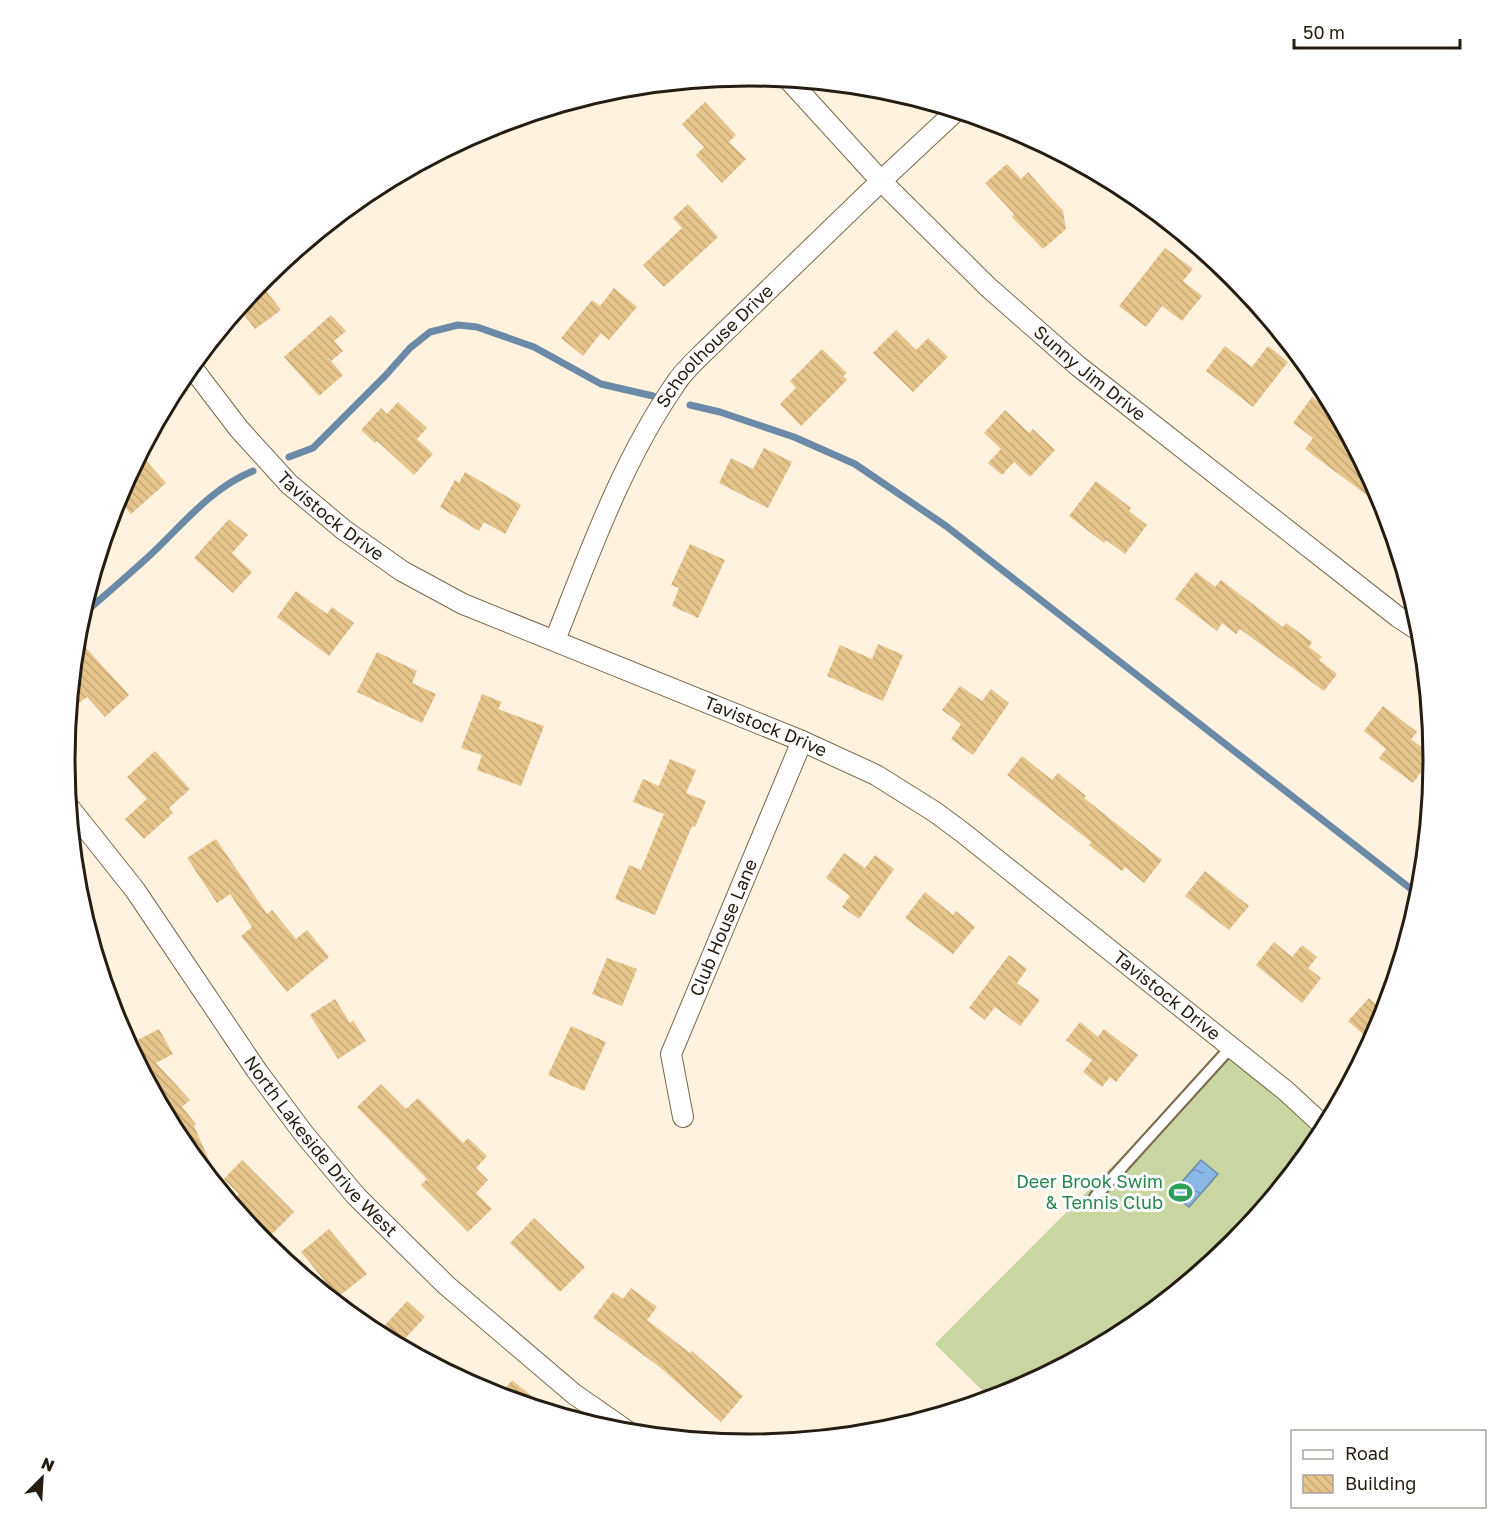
<svg xmlns="http://www.w3.org/2000/svg" width="1498" height="1520" viewBox="0 0 1498 1520" font-family="'Golos Text',sans-serif">
	<style>
		.grass { fill: #c9d6a2 }
		.water { fill: url(#water-ripples); stroke: #6b8aa7; stroke-width: 1.5 }
		.lines { fill: none; stroke-linecap: round; stroke-linejoin: round }
		.stream { stroke: #6b8aa7; stroke-width: 7 }
		.building { fill: url(#building-back-hatch) }
		.service-casing { stroke: #7b694c; stroke-width: 14 }
		.minor-casing { stroke: #7b694c; stroke-width: 22 }
		.service { stroke: #fff; stroke-width: 10 }
		.minor { stroke: #fff; stroke-width: 20 }
		.labels { text-anchor: middle; stroke-width: 6; stroke-linejoin: round; paint-order: stroke }
		.street-label { font-size: 18px; fill: #251d11; stroke: #fff }
		.leisure-label { font-size: 18px; fill: #27864d; stroke: #fff; text-anchor: end }
		.rim { fill: none; stroke: #251d11; stroke-width: 3 }
	</style>
	<defs>
		<pattern id="water-ripples" width="26" height="14" patternUnits="userSpaceOnUse" patternTransform="scale(1.5)"><rect width="26" height="14" fill="#89b8e7"/><path d="M2 4q2-2 4 0t4 0M15 11q2-2 4 0t4 0" fill="none" stroke="#7095ba"/></pattern>
		<pattern id="building-back-hatch" width="6" height="6" patternUnits="userSpaceOnUse" patternTransform="scale(1.5)"><rect width="6" height="6" fill="#e7c48b"/><path d="M-1 5l2 2M0 0l6 6M5-1l2 2" fill="none" stroke="#c6a877"/></pattern>
	</defs>
	<rect width="100%" height="100%" fill="#fff2df"/>
	<!-- grass -->
	<path class="grass" d="M 1231,1047 L 1325,1128 L 1318,1141 L 1233,1244 L 1129,1329 L 1011,1393 L 991,1399 L 935,1344 Z"/>
	<!-- water -->
	<path class="water" d="M 1201,1160 L 1218,1174 L 1189,1207 L 1172,1193 Z"/>
	<g class="lines">
		<!-- stream -->
		<path class="stream" d="M 690,405 L 720,412 L 794,437 L 855,464 L 946,526 L 1420,896
			M 289,457 L 313,448 L 385,376 L 410,348 L 430,332 L 458,325 L 477,327 L 534,347 L 601,384 L 653,396
			M 81,616 C 103,597 125,578 147,558 C 181,527 209,489 253,471"/>
	</g>
	<!-- building -->
	<path class="building" d="M 705,102 L 736,135 L 729,142 L 746,159 L 722,183 L 696,155 L 704,147 L 682,124 Z
		M 1007,164 L 1021,179 L 1028,172 L 1063,211 L 1066,229 L 1043,249 L 1012,217 L 1014,214 L 985,183 Z
		M 688,204 L 718,237 L 664,287 L 643,265 L 682,228 L 673,218 Z
		M 1165,248 L 1193,269 L 1183,281 L 1202,296 L 1182,321 L 1162,306 L 1146,327 L 1119,306 Z
		M 260,283 L 281,310 L 255,329 L 239,308 Z
		M 614,288 L 637,307 L 609,340 L 601,333 L 583,356 L 561,338 L 592,300 L 600,306 Z
		M 331,315 L 346,331 L 334,341 L 343,351 L 331,361 L 343,375 L 319,396 L 284,357 Z
		M 896,330 L 916,350 L 928,338 L 948,357 L 913,392 L 873,353 Z
		M 1225,346 L 1252,367 L 1268,346 L 1288,362 L 1253,407 L 1206,371 Z
		M 822,349 L 847,373 L 843,376 L 847,380 L 801,426 L 780,404 L 796,388 L 790,381 Z
		M 1312,397 L 1338,417 L 1344,428 L 1340,433 L 1352,442 L 1382,498 L 1384,508 L 1305,449 L 1313,438 L 1293,423 Z
		M 398,402 L 427,428 L 417,439 L 433,454 L 414,475 L 377,441 L 375,443 L 361,430 L 381,408 L 387,414 Z
		M 1005,410 L 1029,433 L 1033,429 L 1055,450 L 1030,477 L 1014,462 L 1002,475 L 988,463 L 1001,449 L 984,433 Z
		M 764,448 L 792,462 L 768,508 L 719,483 L 731,458 L 753,469 Z
		M 140,454 L 166,483 L 131,514 L 117,498 Z
		M 465,472 L 521,505 L 505,534 L 484,522 L 479,531 L 440,507 L 455,480 L 459,483 Z
		M 1096,481 L 1131,508 L 1129,511 L 1147,525 L 1125,554 L 1106,540 L 1104,543 L 1069,516 Z
		M 229,519 L 248,535 L 232,553 L 252,572 L 233,593 L 194,558 Z
		M 690,544 L 725,560 L 698,618 L 672,606 L 679,588 L 671,585 Z
		M 1196,572 L 1215,587 L 1221,580 L 1283,627 L 1286,623 L 1312,642 L 1309,647 L 1322,657 L 1319,660 L 1337,674 L 1324,691 L 1240,629 L 1236,634 L 1222,623 L 1217,631 L 1175,599 Z
		M 296,591 L 327,614 L 332,607 L 354,623 L 329,656 L 277,617 Z
		M 77,638 L 129,695 L 105,717 L 87,697 L 79,703 L 71,694 Z
		M 878,644 L 903,655 L 883,701 L 827,676 L 840,645 L 872,659 Z
		M 377,652 L 417,671 L 412,683 L 436,694 L 422,723 L 357,692 Z
		M 960,686 L 982,701 L 991,689 L 1009,703 L 973,755 L 951,739 L 961,724 L 942,710 Z
		M 482,694 L 502,702 L 498,709 L 544,726 L 521,786 L 477,770 L 482,755 L 461,748 Z
		M 1383,706 L 1417,732 L 1411,739 L 1433,756 L 1413,783 L 1379,758 L 1386,749 L 1364,731 Z
		M 155,751 L 190,789 L 169,808 L 173,813 L 144,839 L 125,819 L 147,799 L 127,777 Z
		M 1022,756 L 1052,780 L 1058,773 L 1086,796 L 1084,798 L 1162,860 L 1144,883 L 1125,867 L 1122,871 L 1089,845 L 1091,842 L 1007,775 Z
		M 670,759 L 696,770 L 686,793 L 706,801 L 695,827 L 692,826 L 655,915 L 615,899 L 629,865 L 641,870 L 664,814 L 633,802 L 643,779 L 659,786 Z
		M 216,839 L 267,914 L 272,910 L 296,939 L 307,930 L 329,957 L 287,992 L 241,936 L 252,927 L 230,894 L 217,903 L 187,858 Z
		M 844,853 L 865,868 L 875,855 L 894,869 L 859,919 L 842,907 L 850,896 L 826,878 Z
		M 1205,871 L 1249,906 L 1229,930 L 1185,896 Z
		M 925,892 L 953,915 L 956,911 L 975,927 L 953,954 L 905,918 Z
		M 1274,942 L 1292,957 L 1302,945 L 1317,957 L 1308,968 L 1321,978 L 1302,1003 L 1256,965 Z
		M 1009,955 L 1027,969 L 1017,983 L 1040,1000 L 1020,1026 L 995,1007 L 985,1020 L 969,1008 Z
		M 607,958 L 637,969 L 622,1006 L 592,994 Z
		M 1369,998 L 1384,1012 L 1371,1041 L 1348,1021 Z
		M 335,999 L 350,1023 L 353,1020 L 366,1041 L 338,1059 L 310,1015 Z
		M 1080,1022 L 1098,1037 L 1104,1029 L 1138,1055 L 1116,1082 L 1110,1077 L 1102,1087 L 1083,1072 L 1092,1060 L 1066,1040 Z
		M 571,1026 L 606,1042 L 584,1091 L 548,1075 Z
		M 159,1029 L 173,1054 L 156,1063 L 190,1100 L 182,1107 L 196,1124 L 194,1126 L 216,1176 L 212,1179 L 180,1140 L 126,1039 L 131,1035 L 136,1041 Z
		M 381,1084 L 406,1109 L 418,1098 L 463,1143 L 468,1138 L 487,1156 L 476,1168 L 488,1180 L 476,1193 L 492,1209 L 468,1232 L 421,1185 L 427,1179 L 357,1107 Z
		M 242,1160 L 294,1212 L 264,1242 L 231,1202 L 239,1194 L 224,1179 Z
		M 534,1218 L 585,1267 L 560,1292 L 510,1243 Z
		M 329,1229 L 367,1274 L 338,1297 L 301,1252 Z
		M 631,1288 L 657,1307 L 647,1320 L 690,1353 L 692,1351 L 743,1396 L 721,1422 L 661,1368 L 593,1318 L 613,1292 L 623,1299 Z
		M 407,1301 L 425,1317 L 399,1345 L 377,1334 Z
		M 512,1380 L 551,1412 L 499,1396 Z"/>
	<g class="lines">
		<defs>
			<path id="service" d="M 1095,1197 L 1231,1047"/>
			<g id="minor">
				<path id="s1" d="M 788,79 L 881,181 L 988,287 L 1078,366 L 1398,617 L 1421,632"/>
				<path id="s2" d="M 191,366 L 239,429 L 289,484 L 344,530 L 402,571 L 463,604 L 802,741 L 876,775 L 935,812 L 962,832 L 1286,1091 L 1325,1127"/>
				<path id="s3" d="M 555,640 C 590,552 622,461 676,383 C 683,372 694,362 704,352 L 881,181 L 956,111"/>
				<path id="s4" d="M 69,807 L 135,890 L 257,1071 L 304,1134 L 356,1196 L 446,1285 L 574,1394 L 630,1433"/>
				<path id="s5" d="M 683,1117 L 671,1054 L 802,741"/>
			</g>
		</defs>
		<!-- service casing -->
		<use href="#service" class="service-casing"/>
		<!-- minor casing -->
		<use href="#minor" class="minor-casing"/>
		<!-- service -->
		<use href="#service" class="service"/>
		<!-- minor -->
		<use href="#minor" class="minor"/>
	</g>
	<!-- icons -->
	<defs>
		<symbol id="stadium-bare" viewBox="-9 -9 18 18"><path d="M0-5a6.5 5 0 1 0 0 10a6.5 5 0 1 0 0-10ZM-3.5-1.8h7v3.6h-7Z" fill="#2e9e5b" stroke="#fff" stroke-width="2.5" paint-order="stroke"/></symbol>
	</defs>
	<g fill-rule="evenodd">
		<use href="#stadium-bare" x="1164" y="1176" width="33" height="33"/>
	</g>
	<g class="labels">
		<!-- street labels -->
		<g class="street-label">
			<text dy="6" stroke="none"><textPath href="#s3" startOffset="338">Schoolhouse Drive</textPath></text>
			<text dy="6" stroke="none"><textPath href="#s1" startOffset="422">Sunny Jim Drive</textPath></text>
			<text dy="6" stroke="none"><textPath href="#s2" startOffset="206">Tavistock Drive</textPath></text>
			<text dy="6" stroke="none"><textPath href="#s2" startOffset="692">Tavistock Drive</textPath></text>
			<text dy="6" stroke="none"><textPath href="#s5" startOffset="201">Club House Lane</textPath></text>
			<text dy="6" stroke="none"><textPath href="#s2" startOffset="1178">Tavistock Drive</textPath></text>
			<text dy="6" stroke="none"><textPath href="#s4" startOffset="423">North Lakeside Drive West</textPath></text>
		</g>
		<!-- leisure labels -->
		<g class="leisure-label">
			<text x="1163" y="1188">Deer Brook Swim<tspan x="1163" dy="21">&amp; Tennis Club</tspan></text>
		</g>
	</g>
	<!-- crop -->
	<path d="M0 0H1498V1520H0ZM75 760a674 674 0 1 1 1348 0a674 674 0 1 1-1348 0Z" fill="#fff" fill-rule="evenodd"/>
	<path class="rim" d="M75 760a674 674 0 1 1 1348 0a674 674 0 1 1-1348 0Z"/>
	<!-- legend -->
	<rect x="1291" y="1430" width="195" height="78" fill="#ffffff" stroke="#a8a5a0" stroke-width="1.5"/>
	<rect x="1303" y="1450" width="30" height="9" fill="#ffffff" stroke="#a8a5a0" stroke-width="1.5"/>
	<text x="1345" y="1460" font-size="18" fill="#251d11">Road</text>
	<rect x="1303" y="1475" width="30" height="18" fill="url(#building-back-hatch)" stroke="#a8a5a0" stroke-width="1.5"/>
	<text x="1345" y="1490" font-size="18" fill="#251d11">Building</text>
	<!-- north arrow -->
	<g transform="translate(42 1478) rotate(24)" stroke="#ffffff" stroke-width="4.5" paint-order="stroke">
	<path d="M0-4.5L10 22L0 15L-10 22Z" fill="#251d11"/>
	<text y="-9" font-size="16" font-weight="bold" text-anchor="middle" fill="#251d11">N</text>
	</g>
	<!-- scale -->
	<path d="M1294 39v9h166v-9" fill="none" stroke="#251d11" stroke-width="3"/>
	<text x="1303" y="39" font-size="18" fill="#251d11" stroke="#ffffff" stroke-width="4.5" paint-order="stroke">50 m</text>
</svg>
